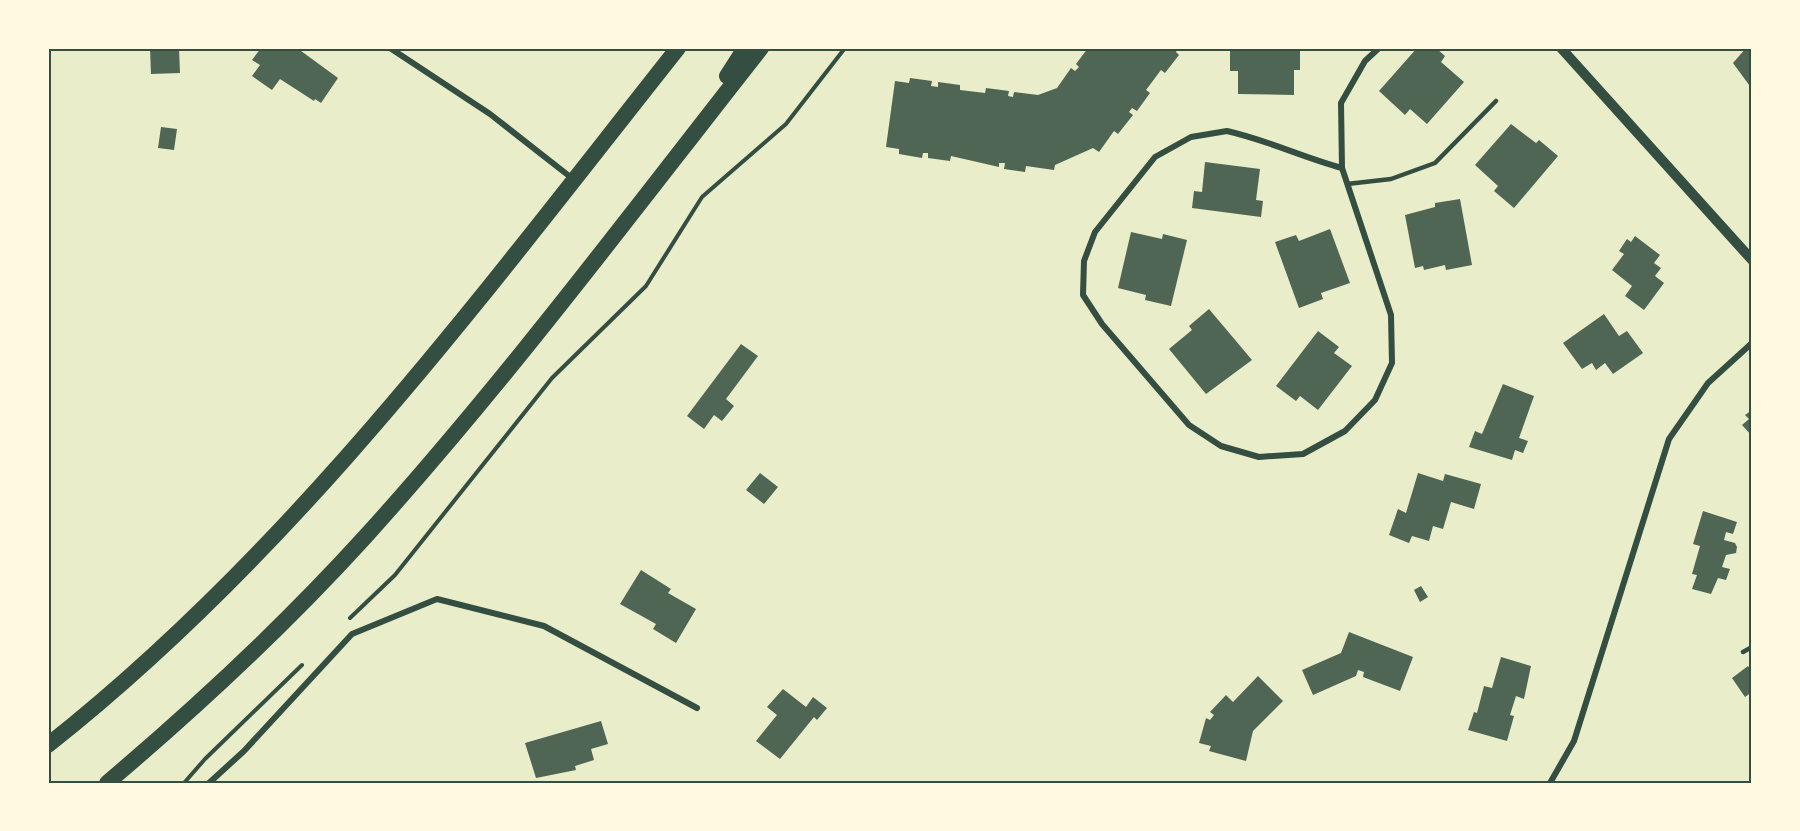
<svg xmlns="http://www.w3.org/2000/svg" width="1800" height="831" viewBox="0 0 1800 831" font-family="'Source Sans 3',sans-serif">
	<style>
		.building { fill: #4f6655 }
		.lines { fill: none; stroke-linecap: round; stroke-linejoin: round }
		.path { stroke: #344e41; stroke-width: 4 }
		.service { stroke: #344e41; stroke-width: 4.5 }
		.minor { stroke: #344e41; stroke-width: 6 }
		.tertiary { stroke: #344e41; stroke-width: 10 }
		.trunk { stroke: #344e41; stroke-width: 16 }
		.neatline { fill: none; stroke: #344e41; stroke-width: 2 }
	</style>
	<rect width="100%" height="100%" fill="#e9edc9"/>
	<!-- building -->
	<path class="building" d="M 150,48 L 179,48 L 180,73 L 151,74 Z
		M 261,48 L 297,48 L 338,78 L 321,103 L 315,99 L 314,101 L 280,79 L 272,90 L 252,76 L 260,65 L 252,60 Z
		M 1088,48 L 1178,48 L 1176,52 L 1179,55 L 1165,73 L 1161,70 L 1146,90 L 1150,93 L 1137,111 L 1132,108 L 1129,112 L 1133,115 L 1118,134 L 1114,131 L 1099,152 L 1093,148 L 1055,165 L 1054,170 L 1026,166 L 1025,172 L 1004,169 L 1005,163 L 999,163 L 999,167 L 951,156 L 950,161 L 928,158 L 928,153 L 923,153 L 922,158 L 899,154 L 899,149 L 886,147 L 895,81 L 909,83 L 910,78 L 932,81 L 931,86 L 938,87 L 938,82 L 960,85 L 960,90 L 985,93 L 986,88 L 1009,91 L 1008,96 L 1013,97 L 1014,92 L 1038,95 L 1057,88 L 1071,68 L 1075,71 L 1079,67 L 1076,64 Z
		M 1230,48 L 1300,48 L 1300,70 L 1294,70 L 1294,95 L 1238,94 L 1238,71 L 1230,71 Z
		M 1417,48 L 1436,48 L 1445,56 L 1441,62 L 1464,82 L 1427,124 L 1410,109 L 1405,115 L 1379,91 Z
		M 1746,48 L 1752,48 L 1752,89 L 1733,63 Z
		M 1511,124 L 1536,143 L 1539,140 L 1558,156 L 1514,208 L 1494,191 L 1498,186 L 1475,165 Z
		M 161,127 L 177,129 L 174,150 L 158,148 Z
		M 1205,162 L 1260,169 L 1256,200 L 1263,201 L 1261,217 L 1192,208 L 1194,191 L 1202,192 Z
		M 1460,199 L 1472,265 L 1446,270 L 1445,265 L 1424,270 L 1423,266 L 1415,268 L 1405,215 L 1435,207 L 1435,203 Z
		M 1330,229 L 1350,283 L 1321,293 L 1323,299 L 1299,308 L 1275,242 L 1296,235 L 1299,241 Z
		M 1131,232 L 1162,239 L 1163,234 L 1187,240 L 1171,306 L 1145,300 L 1146,295 L 1118,288 Z
		M 1635,236 L 1660,255 L 1654,263 L 1661,268 L 1655,276 L 1664,283 L 1644,310 L 1625,296 L 1632,286 L 1612,270 L 1624,254 L 1619,251 L 1627,239 L 1631,242 Z
		M 1209,309 L 1252,360 L 1206,394 L 1169,349 L 1192,330 L 1189,326 Z
		M 1604,314 L 1619,336 L 1627,331 L 1643,353 L 1613,374 L 1605,363 L 1596,370 L 1592,363 L 1582,369 L 1563,343 Z
		M 1318,331 L 1339,347 L 1334,353 L 1352,366 L 1318,410 L 1300,396 L 1296,401 L 1276,386 Z
		M 741,344 L 758,356 L 726,399 L 734,406 L 722,421 L 714,415 L 704,429 L 687,416 Z
		M 1503,384 L 1534,396 L 1519,438 L 1528,441 L 1523,453 L 1515,450 L 1512,460 L 1469,447 L 1475,431 L 1482,434 Z
		M 1752,410 L 1752,436 L 1742,425 L 1749,419 L 1745,415 Z
		M 760,473 L 778,487 L 764,504 L 746,490 Z
		M 1418,473 L 1443,481 L 1445,474 L 1481,484 L 1474,509 L 1451,502 L 1443,529 L 1433,526 L 1429,541 L 1412,536 L 1409,543 L 1389,535 L 1398,509 L 1406,513 Z
		M 1703,511 L 1737,522 L 1733,534 L 1726,532 L 1724,540 L 1735,543 L 1737,547 L 1736,553 L 1726,555 L 1722,567 L 1730,569 L 1726,580 L 1718,578 L 1711,594 L 1692,589 L 1697,575 L 1692,574 L 1700,546 L 1693,544 Z
		M 641,570 L 671,589 L 668,593 L 696,609 L 676,643 L 653,629 L 656,624 L 620,604 Z
		M 1421,586 L 1428,597 L 1420,602 L 1414,590 Z
		M 1349,632 L 1413,657 L 1400,691 L 1363,677 L 1364,672 L 1358,670 L 1356,676 L 1313,695 L 1302,670 L 1341,653 Z
		M 1501,657 L 1531,666 L 1524,699 L 1516,696 L 1510,715 L 1514,716 L 1507,741 L 1468,730 L 1474,712 L 1477,713 L 1484,686 L 1492,688 Z
		M 1748,666 L 1752,672 L 1752,692 L 1745,697 L 1732,678 Z
		M 1258,676 L 1283,701 L 1253,731 L 1246,761 L 1209,751 L 1211,746 L 1199,743 L 1206,718 L 1210,720 L 1214,715 L 1210,712 L 1226,695 L 1233,702 Z
		M 783,689 L 806,707 L 813,697 L 827,708 L 817,720 L 814,717 L 780,759 L 756,741 L 777,715 L 767,707 Z
		M 601,721 L 608,744 L 591,749 L 594,760 L 575,766 L 576,770 L 536,778 L 525,743 Z"/>
	<g class="lines">
		<!-- path -->
		<path class="path" d="M 350,618 L 395,575 L 552,378 L 646,286 L 702,197 L 786,124 L 845,48
			M 184,783 L 205,759 L 302,665"/>
		<!-- service -->
		<path class="service" d="M 1347,184 L 1391,179 L 1435,163 L 1496,101
			M 1743,652 L 1752,647"/>
		<!-- minor -->
		<path class="minor" d="M 390,48 L 490,114 L 573,179
			M 1227,131 C 1267,140 1302,157 1342,168 L 1391,315 L 1392,363 L 1375,400 L 1345,431 L 1303,454 L 1259,457 L 1221,446 L 1189,425 L 1102,324 L 1083,295 L 1084,261 L 1095,232 L 1155,157 L 1191,137 Z
			M 1342,168 L 1341,103 L 1365,61 L 1379,48
			M 209,783 L 244,751 L 352,634 L 437,599 L 544,626 L 697,708
			M 1550,783 L 1574,741 L 1669,439 L 1708,383 L 1752,343"/>
		<!-- tertiary -->
		<path class="tertiary" d="M 1561,48 L 1752,260"/>
		<!-- trunk -->
		<path class="trunk" d="M 727,76 L 745,48
			M 48,745 C 296,549 483,294 678,48
			M 107,783 C 198,706 285,625 365,537 C 506,381 632,212 761,48"/>
	</g>
	<!-- border -->
	<rect width="1800" height="831" fill="none" stroke="#fefae0" stroke-width="99"/>
	<rect x="50" y="50" width="1700" height="732" class="neatline"/>
</svg>
